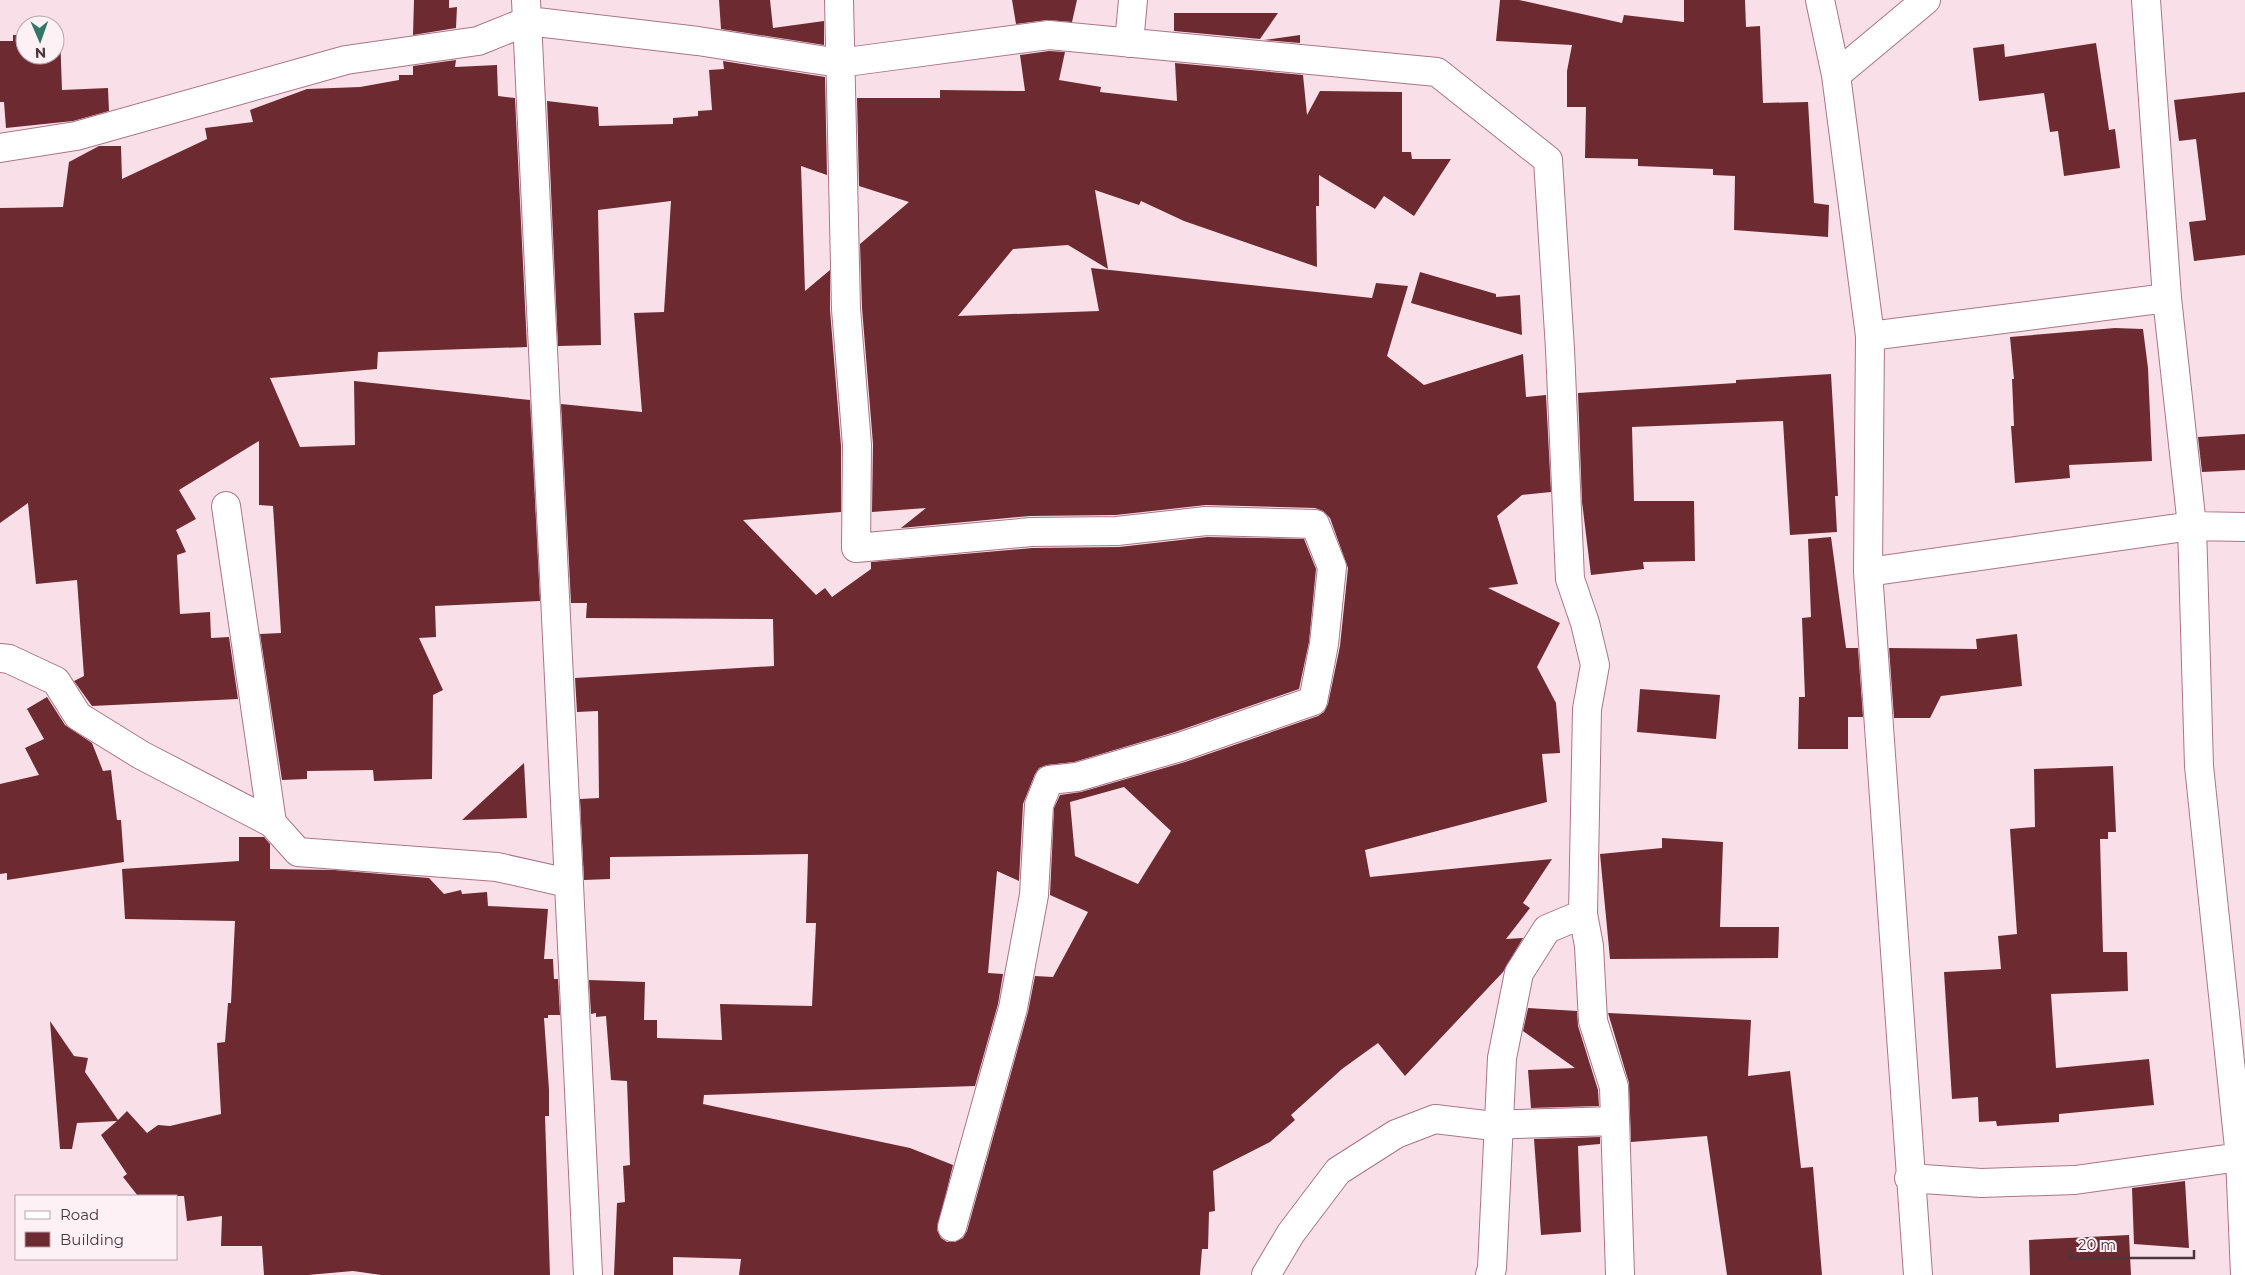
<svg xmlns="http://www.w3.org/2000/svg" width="2245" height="1275" viewBox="0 0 2245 1275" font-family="Montserrat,sans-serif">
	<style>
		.building { fill: #6e2a31; fill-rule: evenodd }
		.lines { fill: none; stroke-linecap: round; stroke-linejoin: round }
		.street-casing { stroke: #ab7588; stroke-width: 30 }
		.street { stroke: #fff; stroke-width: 28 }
	</style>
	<rect width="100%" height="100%" fill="#f9e0e8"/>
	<!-- building -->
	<path class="building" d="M 414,0 L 449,0 L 449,8 L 457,7 L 456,28 L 413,35 Z
		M 719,0 L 770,0 L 773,28 L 824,21 L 824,45 L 721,29 Z
		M 1012,0 L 1077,0 L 1072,22 L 1047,20 L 1016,24 Z
		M 1500,0 L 1519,0 L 1622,23 L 1624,15 L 1684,22 L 1684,0 L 1745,0 L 1746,27 L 1760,26 L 1763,103 L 1808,102 L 1814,203 L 1829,205 L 1828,237 L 1734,230 L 1735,176 L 1713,175 L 1713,169 L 1638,166 L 1638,159 L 1585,158 L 1586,107 L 1567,107 L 1567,71 L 1572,45 L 1496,41 Z
		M 1174,13 L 1278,13 L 1260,39 L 1174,31 Z
		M 60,33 L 62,90 L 108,88 L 109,111 L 73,121 L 6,128 L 4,102 L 0,102 L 0,41 L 13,41 L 13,35 L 25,35 L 25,55 L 55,55 L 55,34 Z
		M 1300,35 L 1300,43 L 1264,40 Z
		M 2096,43 L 2109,130 L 2115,129 L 2120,168 L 2064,176 L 2058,131 L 2050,132 L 2044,93 L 1979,101 L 1973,48 L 2004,44 L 2005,57 Z
		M 1049,51 L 1065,52 L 1059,80 L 1101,87 L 1100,92 L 1177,101 L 1175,63 L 1303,75 L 1307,115 L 1320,91 L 1402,92 L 1402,152 L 1411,152 L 1412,159 L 1451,159 L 1414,216 L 1384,196 L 1375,209 L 1319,175 L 1319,206 L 1316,206 L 1317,267 L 1184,221 L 1141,201 L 1139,205 L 1095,190 L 1108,269 L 1068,245 L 1013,249 L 958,316 L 1099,311 L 1091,268 L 1372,298 L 1376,283 L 1408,286 L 1387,356 L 1424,385 L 1523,354 L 1526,397 L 1546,395 L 1551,492 L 1522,495 L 1497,516 L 1518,584 L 1488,588 L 1560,623 L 1537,667 L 1556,703 L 1560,753 L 1542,754 L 1547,802 L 1365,850 L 1370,877 L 1552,859 L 1523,903 L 1530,908 L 1506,939 L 1523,938 L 1503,972 L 1405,1076 L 1378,1043 L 1342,1069 L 1291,1115 L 1295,1120 L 1270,1142 L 1213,1171 L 1215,1211 L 1209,1212 L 1208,1249 L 1202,1249 L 1200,1275 L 739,1275 L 741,1259 L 673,1257 L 673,1275 L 614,1275 L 617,1203 L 625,1202 L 623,1166 L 630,1165 L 627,1081 L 611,1080 L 606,1016 L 596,1017 L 596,1013 L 591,1014 L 589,980 L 645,982 L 644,1020 L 657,1020 L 657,1038 L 722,1040 L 720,1004 L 812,1006 L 816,923 L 806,923 L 808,854 L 610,857 L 610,879 L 584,880 L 580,799 L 599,798 L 598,711 L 577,712 L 575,678 L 774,666 L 773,619 L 586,618 L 587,603 L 571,603 L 561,404 L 642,412 L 634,313 L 664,312 L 671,201 L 598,210 L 601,345 L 558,346 L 547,101 L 598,107 L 599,126 L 673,124 L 673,118 L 698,116 L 698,111 L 712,110 L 709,70 L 724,69 L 723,61 L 825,77 L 827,175 L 801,166 L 805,291 L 830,270 L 830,310 L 841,446 L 841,512 L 743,520 L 816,595 L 825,588 L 832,597 L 871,569 L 871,562 L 1032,548 L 1119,547 L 1207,537 L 1304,539 L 1316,569 L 1309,642 L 1299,689 L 1175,732 L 1074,762 L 1047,765 L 1039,768 L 1035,774 L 1023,804 L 1019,881 L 997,871 L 988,973 L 1003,974 L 998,1004 L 975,1086 L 704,1095 L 703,1104 L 910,1148 L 953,1165 L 937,1230 L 941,1238 L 947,1242 L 955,1242 L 963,1238 L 967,1231 L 1028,1012 L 1035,976 L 1053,977 L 1088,912 L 1050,895 L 1054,808 L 1060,795 L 1081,792 L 1185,762 L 1318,716 L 1324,712 L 1328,704 L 1340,646 L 1348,568 L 1330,518 L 1323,511 L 1315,508 L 1206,505 L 1116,515 L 1030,516 L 901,528 L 926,508 L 872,512 L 873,444 L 862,308 L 860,244 L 909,202 L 859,186 L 857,98 L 940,98 L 940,90 L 1025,91 L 1020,55 ZM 1124,787 L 1171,831 L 1138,884 L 1075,856 L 1070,802 Z
		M 456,60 L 455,67 L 497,65 L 498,96 L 515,98 L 527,347 L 378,352 L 377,369 L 270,378 L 300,447 L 355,445 L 354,381 L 530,400 L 540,601 L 435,606 L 436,637 L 419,638 L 443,690 L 433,695 L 432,779 L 374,781 L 373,770 L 307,771 L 307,779 L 282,780 L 260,634 L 281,633 L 273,506 L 259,505 L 259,441 L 179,490 L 196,519 L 176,530 L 186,552 L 177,555 L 180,614 L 210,612 L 211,638 L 229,637 L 238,699 L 92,706 L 74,681 L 84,676 L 77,580 L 36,584 L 28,503 L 0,523 L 0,208 L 63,207 L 69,162 L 99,146 L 121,146 L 122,179 L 207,139 L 205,128 L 253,122 L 250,110 L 307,89 L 360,87 L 399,80 L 399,75 L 413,75 L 413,66 Z
		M 2245,92 L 2245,255 L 2194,261 L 2189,222 L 2206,220 L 2196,139 L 2179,141 L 2174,100 Z
		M 1420,272 L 1496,294 L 1496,297 L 1520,295 L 1522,335 L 1411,303 Z
		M 2115,328 L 2143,329 L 2148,368 L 2152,461 L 2069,465 L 2070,478 L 2015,483 L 2011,426 L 2014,426 L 2012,379 L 2014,379 L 2010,337 Z
		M 1831,374 L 1838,496 L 1835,496 L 1837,532 L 1790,535 L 1783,421 L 1632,427 L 1634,501 L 1694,501 L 1695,561 L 1643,562 L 1644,569 L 1591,575 L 1582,502 L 1578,393 L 1736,383 L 1736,380 Z
		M 2245,434 L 2245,470 L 2202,472 L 2198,437 Z
		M 1831,537 L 1846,648 L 1858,648 L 1863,717 L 1848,717 L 1848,749 L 1798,749 L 1799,697 L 1805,697 L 1802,618 L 1811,617 L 1808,539 Z
		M 2017,634 L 2022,686 L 1941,696 L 1930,718 L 1894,718 L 1889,648 L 1977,649 L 1976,639 Z
		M 1640,689 L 1720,695 L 1716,739 L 1637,732 Z
		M 47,697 L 65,725 L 92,743 L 103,771 L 111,770 L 117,820 L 121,820 L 124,862 L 7,880 L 7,873 L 0,874 L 0,784 L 39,775 L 25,748 L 44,739 L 27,709 L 25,710 Z
		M 524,763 L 527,818 L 462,820 Z
		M 2113,766 L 2116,832 L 2108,832 L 2108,839 L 2100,839 L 2103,952 L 2127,952 L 2128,991 L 2051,994 L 2056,1068 L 2149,1059 L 2154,1105 L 2059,1114 L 2059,1122 L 1997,1126 L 1996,1121 L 1979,1122 L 1978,1097 L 1952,1099 L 1944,972 L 2001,969 L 1998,936 L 2017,934 L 2010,829 L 2035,827 L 2034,769 Z
		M 239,837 L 264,837 L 270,844 L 270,869 L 334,870 L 429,878 L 444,894 L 461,890 L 462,894 L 487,892 L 488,906 L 548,909 L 544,959 L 553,959 L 554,979 L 558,979 L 560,1015 L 548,1015 L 548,1018 L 544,1018 L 549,1090 L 549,1116 L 545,1116 L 550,1275 L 381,1275 L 353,1271 L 308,1275 L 264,1275 L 262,1246 L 221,1246 L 222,1216 L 187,1221 L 184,1196 L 138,1196 L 123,1177 L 127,1174 L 101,1135 L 117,1121 L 77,1123 L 72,1149 L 60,1149 L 50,1021 L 74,1056 L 88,1058 L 85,1072 L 118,1120 L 127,1111 L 147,1133 L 158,1125 L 170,1126 L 221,1114 L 217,1043 L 225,1042 L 228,1003 L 231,1003 L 235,921 L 125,919 L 122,869 L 239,861 Z
		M 1662,838 L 1723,842 L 1720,927 L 1779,927 L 1778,958 L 1610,959 L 1600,854 L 1662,848 Z
		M 1528,1008 L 1577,1011 L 1578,1026 L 1598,1090 L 1599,1106 L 1531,1108 L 1528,1070 L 1575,1068 L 1523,1031 Z
		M 1608,1013 L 1751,1020 L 1748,1076 L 1790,1071 L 1801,1168 L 1813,1167 L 1822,1275 L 1727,1275 L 1707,1136 L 1631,1142 L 1629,1083 Z
		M 1600,1137 L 1600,1144 L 1578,1146 L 1581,1232 L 1541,1235 L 1534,1139 Z
		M 2185,1181 L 2189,1248 L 2134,1244 L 2132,1188 Z
		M 2129,1235 L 2131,1275 L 2030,1275 L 2029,1240 Z"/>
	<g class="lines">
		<defs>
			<path id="street" d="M 526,0 L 588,1275
				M 839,0 L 846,309 L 857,445 L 856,548 L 1031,532 L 1117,531 L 1206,521 L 1315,524 L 1332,567 L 1324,644 L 1313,701 L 1180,747 L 1077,777 L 1049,780 L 1039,805 L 1034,895 L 1013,1008 L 952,1227
				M 1820,0 L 1836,75
				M 2146,0 L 2167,298 L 2192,526 L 2199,766 L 2240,1157 L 2245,1275
				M 1129,43 L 1133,0
				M 0,148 L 76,136 L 346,60 L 478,41 L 528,21 L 698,41 L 839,63 L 1049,35 L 1437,72 L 1548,160 L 1560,349 L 1570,579 L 1585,623 L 1595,665 L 1587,709 L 1583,914 L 1589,946 L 1593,1021 L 1614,1087 L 1620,1275
				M 1870,336 L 2167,298
				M 226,506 L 272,823
				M 1868,572 L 2192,526 L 2245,527
				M 0,658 L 9,659 L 56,681 L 78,716 L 141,755 L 272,823 L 298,852 L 497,867 L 568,883
				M 1909,1178 L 1981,1183 L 2075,1180 L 2240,1157
				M 1266,1275 L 1291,1233 L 1338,1171 L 1396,1134 L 1435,1119 L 1485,1125 L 1615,1121
				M 1490,1275 L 1492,1268 L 1502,1058 L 1519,973 L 1547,929 L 1583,914
				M 1918,1275 L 1868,572 L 1870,336 L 1836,75 L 1926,0"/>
		</defs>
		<!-- street casing -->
		<use href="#street" class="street-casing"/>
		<!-- street -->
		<use href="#street" class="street"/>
	</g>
	<!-- legend -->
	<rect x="15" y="1195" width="162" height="65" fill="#fef1f5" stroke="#b7a6ab"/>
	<rect x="25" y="1211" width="25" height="8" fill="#ffffff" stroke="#b7a6ab"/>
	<text x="60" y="1220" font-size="15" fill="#4d353d">Road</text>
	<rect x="25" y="1232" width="25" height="15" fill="#6e2a31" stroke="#b7a6ab"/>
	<text x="60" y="1245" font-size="15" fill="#4d353d">Building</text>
	<!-- north arrow -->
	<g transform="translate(40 40) rotate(178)"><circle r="24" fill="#fef1f5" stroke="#b7a6ab"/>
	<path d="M0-4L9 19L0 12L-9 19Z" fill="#337567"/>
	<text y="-8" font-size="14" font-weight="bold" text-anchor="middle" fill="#4d353d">N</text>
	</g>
	<!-- scale -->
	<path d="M2070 1250v8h124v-8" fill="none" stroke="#4d353d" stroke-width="2.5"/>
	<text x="2078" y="1250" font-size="15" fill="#4d353d" stroke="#fef1f5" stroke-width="4" paint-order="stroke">20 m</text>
</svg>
